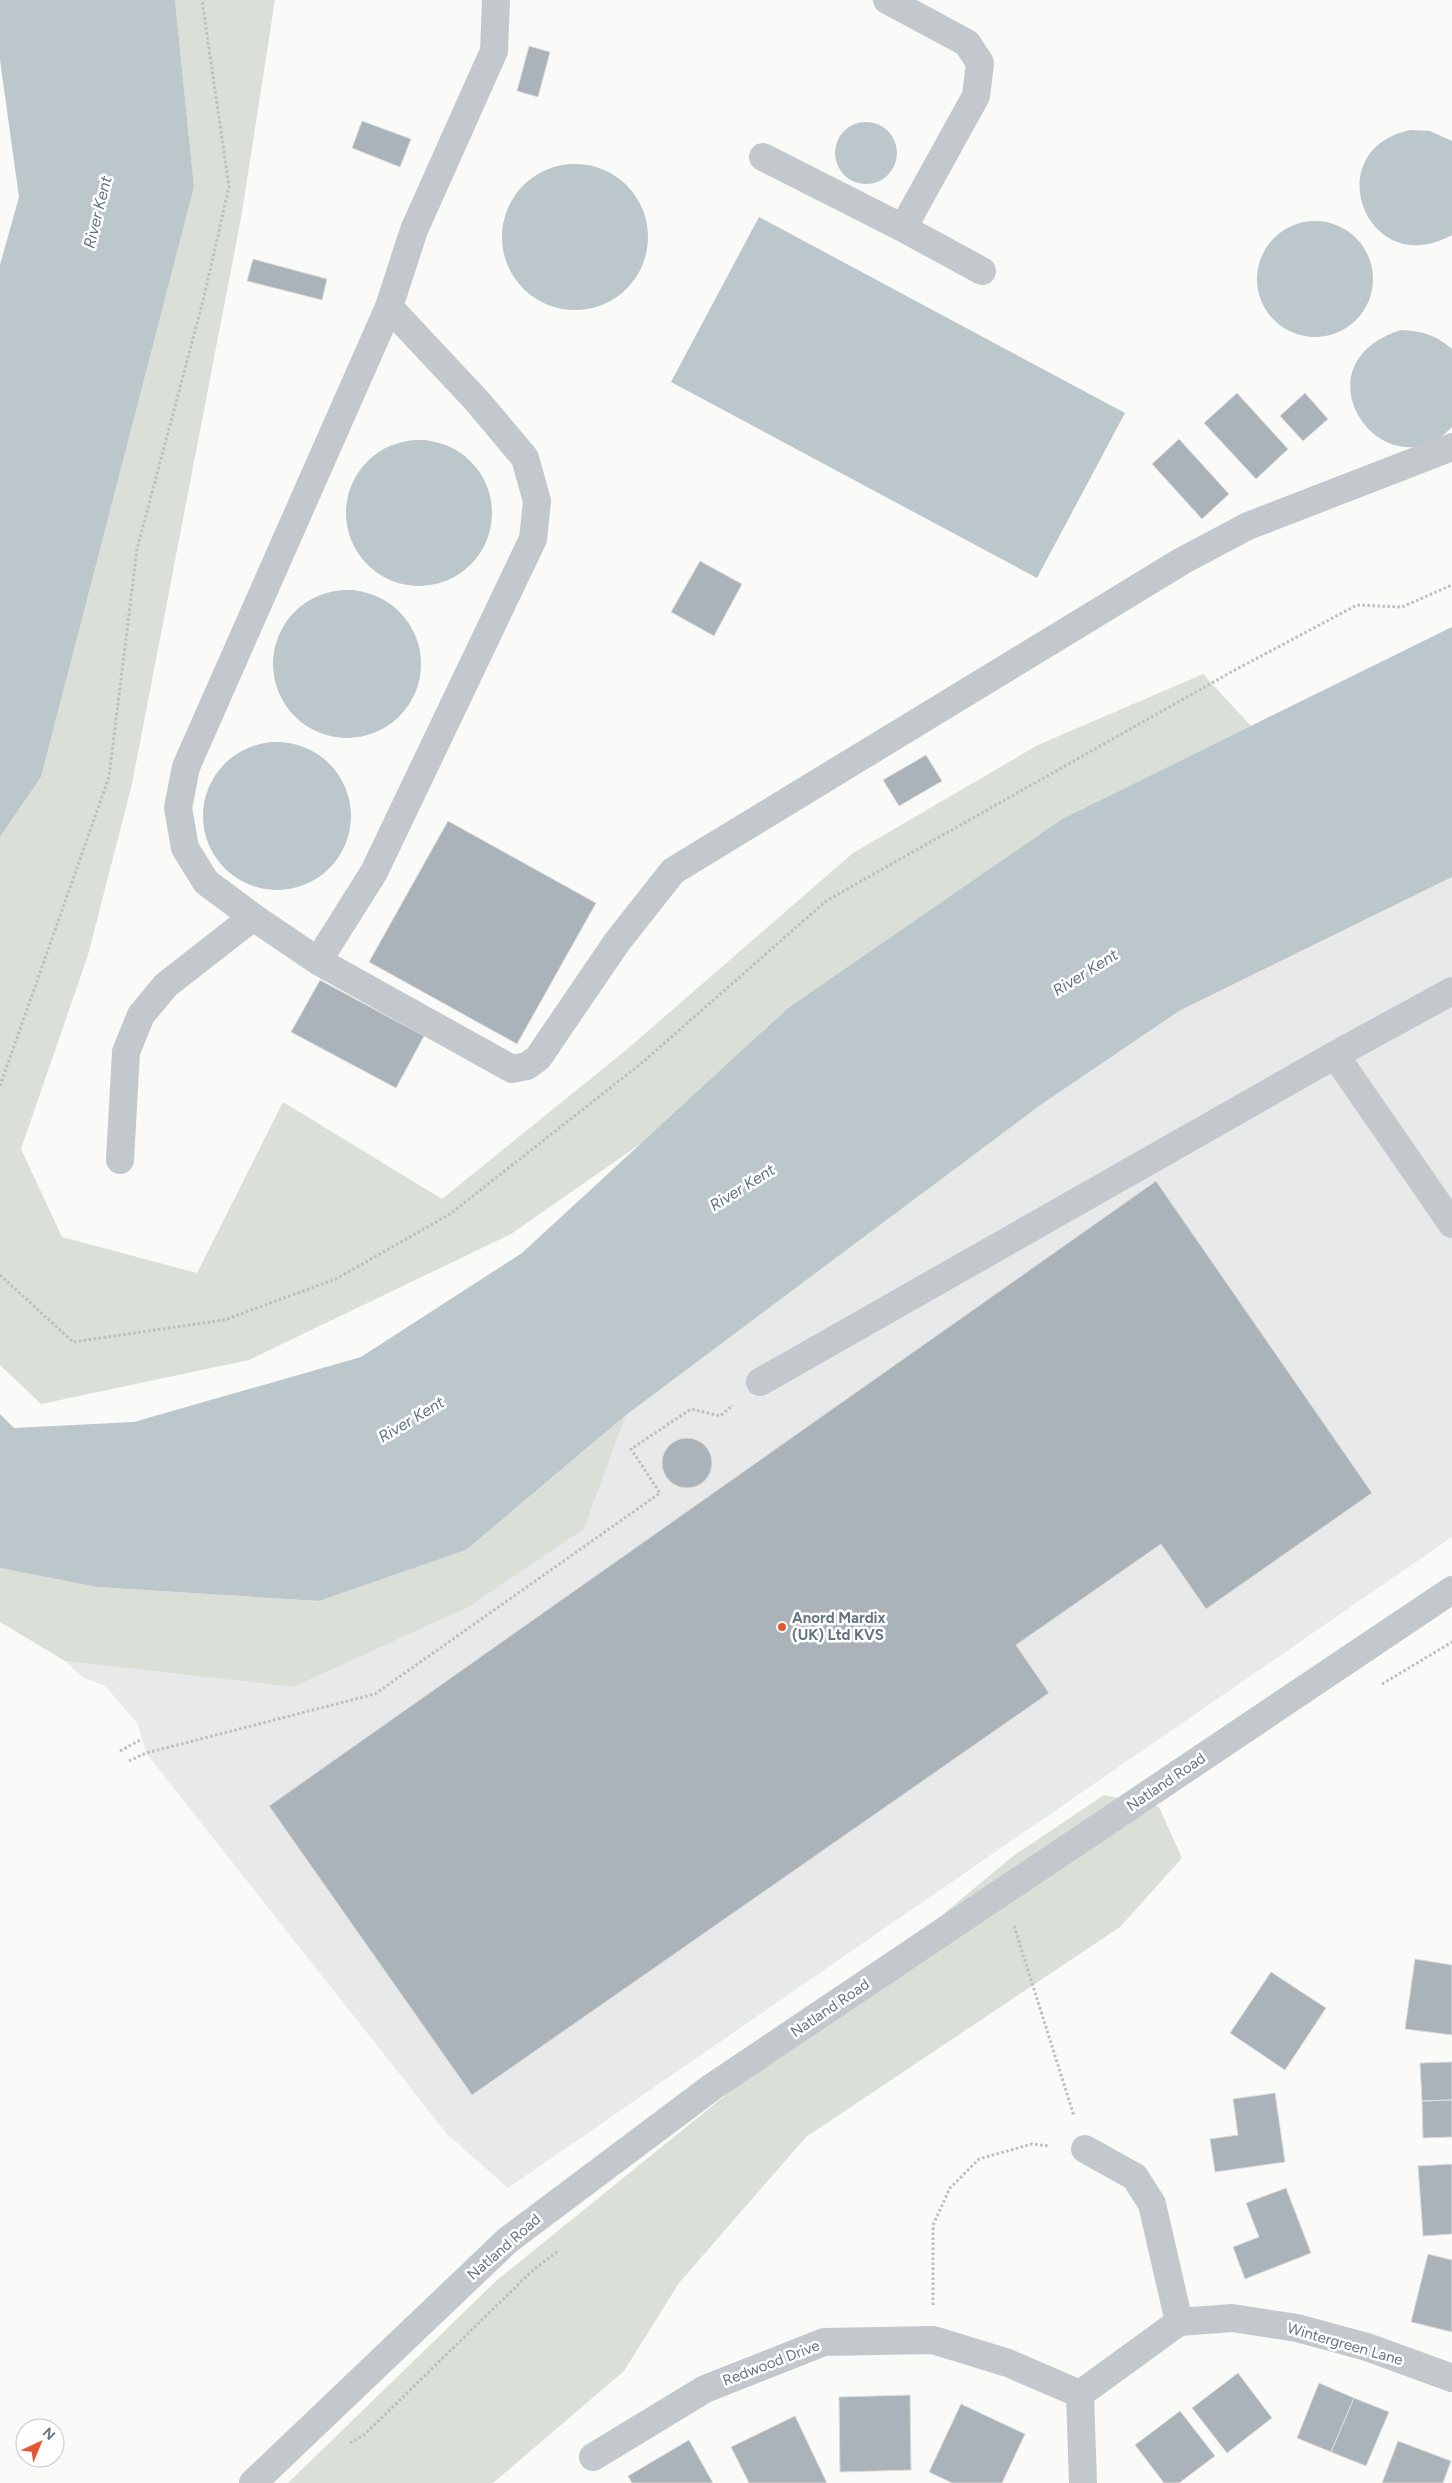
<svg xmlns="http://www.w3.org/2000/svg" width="1452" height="2483" viewBox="0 0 1452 2483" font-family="Figtree,sans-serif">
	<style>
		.built { fill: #e8e9e9 }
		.green { fill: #dadfd7 }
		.water { fill: #bbc7cb }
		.building { fill: #aab3b9; stroke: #dcdcda }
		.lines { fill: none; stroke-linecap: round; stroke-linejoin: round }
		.path { stroke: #bbbfc2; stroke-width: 3; stroke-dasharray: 2.5 2.5; stroke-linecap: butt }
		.minor { stroke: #c3c8cc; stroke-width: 28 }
		.poi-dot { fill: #e4572e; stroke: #fff; stroke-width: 2 }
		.labels { text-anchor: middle; stroke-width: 5; stroke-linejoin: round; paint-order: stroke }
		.poi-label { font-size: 15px; font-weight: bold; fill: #657683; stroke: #fff; text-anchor: start }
		.street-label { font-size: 15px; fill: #657683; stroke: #fff }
		.water-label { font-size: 16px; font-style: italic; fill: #60757c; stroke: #fff }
	</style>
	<rect width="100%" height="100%" fill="#fafaf8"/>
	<!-- built -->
	<path class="built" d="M 1452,877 L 1452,1537 L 508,2188 L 447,2134 L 146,1753 L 138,1724 L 105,1686 L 82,1677 L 65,1661 L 293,1687 L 584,1529 L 626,1415 L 1039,1106 L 1179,1011 Z"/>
	<!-- green -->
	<path class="green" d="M 175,0 L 275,0 L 241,218 L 132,784 L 88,955 L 21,1149 L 62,1237 L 197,1273 L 283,1102 L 442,1199 L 625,1051 L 853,853 L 1038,745 L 1203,674 L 1251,726 L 1062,819 L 788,1008 L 643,1142 L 511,1234 L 249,1360 L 41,1404 L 0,1365 L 0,837 L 41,777 L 194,187 Z
		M 626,1415 L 584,1529 L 468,1607 L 293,1687 L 65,1661 L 0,1622 L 0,1568 L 97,1587 L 319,1601 L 466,1550 Z
		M 1104,1795 L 1159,1807 L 1182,1858 L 1120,1927 L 806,2137 L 679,2283 L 624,2371 L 493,2483 L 288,2483 L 496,2281 L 732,2090 L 1013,1856 Z"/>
	<!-- water -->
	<path class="water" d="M 0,0 L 175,0 L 194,187 L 41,777 L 0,837 L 0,265 L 19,197 L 0,60 Z
		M835 153a31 31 0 1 1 62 0a31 31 0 1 1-62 0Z
		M 1410,130 L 1430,131 L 1452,141 L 1452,235 C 1372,279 1324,168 1392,136 C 1397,133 1404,132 1410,130 Z
		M502 237a73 73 0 1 1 146 0a73 73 0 1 1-146 0Z
		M 759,217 L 1125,413 L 1037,578 L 671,382 Z
		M1257 279a58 58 0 1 1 116 0a58 58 0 1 1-116 0Z
		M 1401,330 C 1422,331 1436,335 1452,349 L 1452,427 C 1384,497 1291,365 1401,330 Z
		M346 513a73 73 0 1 1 146 0a73 73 0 1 1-146 0Z
		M273 664a74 74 0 1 1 148 0a74 74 0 1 1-148 0Z
		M 1452,627 L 1452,877 L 1179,1011 L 1039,1106 L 626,1415 L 466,1550 L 319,1601 L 97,1587 L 0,1568 L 0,1414 L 14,1428 L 134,1422 L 361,1357 L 522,1253 L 788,1008 L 1062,819 Z
		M203 816a74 74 0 1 1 148 0a74 74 0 1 1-148 0Z"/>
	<!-- building -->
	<path class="building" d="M 529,46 L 550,52 L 538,97 L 517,91 Z
		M 362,121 L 411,139 L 400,167 L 352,148 Z
		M 253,259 L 327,279 L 322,300 L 247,281 Z
		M 1237,393 L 1288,449 L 1256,479 L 1204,423 Z
		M 1305,393 L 1328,419 L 1303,441 L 1280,416 Z
		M 1179,439 L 1229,494 L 1202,519 L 1152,464 Z
		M 700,561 L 742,584 L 714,636 L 671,612 Z
		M 926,755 L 942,781 L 899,806 L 883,780 Z
		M 448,821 L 596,903 L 517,1044 L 369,962 Z
		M 320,980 L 424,1036 L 396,1088 L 291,1032 Z
		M 1156,1181 L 1372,1493 L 1206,1609 L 1161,1544 L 1016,1645 L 1049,1693 L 472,2095 L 269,1806 Z
		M662 1463a25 25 0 1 1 50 0a25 25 0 1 1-50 0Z
		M 1415,1959 L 1452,1965 L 1452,2035 L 1405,2029 Z
		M 1271,1972 L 1326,2008 L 1285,2070 L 1230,2033 Z
		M 1452,2062 L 1452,2100 L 1422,2101 L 1420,2063 Z
		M 1275,2093 L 1285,2162 L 1215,2172 L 1210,2139 L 1238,2135 L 1233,2099 Z
		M 1452,2100 L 1452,2137 L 1423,2138 L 1422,2101 Z
		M 1452,2164 L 1452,2234 L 1423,2236 L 1418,2166 Z
		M 1286,2188 L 1311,2253 L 1245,2279 L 1233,2247 L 1259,2237 L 1246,2203 Z
		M 1428,2254 L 1452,2260 L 1452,2332 L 1411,2322 Z
		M 1238,2373 L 1272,2418 L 1227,2453 L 1192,2408 Z
		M 1319,2383 L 1354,2398 L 1331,2452 L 1297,2438 Z
		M 910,2395 L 911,2470 L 840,2472 L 839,2397 Z
		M 1354,2398 L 1389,2412 L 1366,2466 L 1331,2452 Z
		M 961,2404 L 1025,2434 L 1002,2483 L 952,2483 L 929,2472 Z
		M 1180,2411 L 1215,2456 L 1179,2483 L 1164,2483 L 1135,2445 Z
		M 795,2416 L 827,2483 L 749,2483 L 731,2447 Z
		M 689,2440 L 713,2483 L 632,2483 L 628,2476 Z
		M 1398,2441 L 1451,2461 L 1443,2483 L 1382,2483 Z"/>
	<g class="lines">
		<!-- path -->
		<path class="path" d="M 0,1086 L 109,777 L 137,549 L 203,301 L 229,187 L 202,0
			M 0,1275 L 73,1342 L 224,1320 L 336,1279 L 450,1214 L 643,1062 L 826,901 L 1233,671 L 1357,605 L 1402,607 L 1452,585
			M 1382,1684 L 1452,1642
			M 120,1751 L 142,1739
			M 129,1761 L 146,1753 L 375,1694 L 660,1493 L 631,1449 L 691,1409 L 720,1416 L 733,1405
			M 1014,1926 L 1074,2116
			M 933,2305 L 933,2225 L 950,2188 L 979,2159 L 1032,2144 L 1049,2146
			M 350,2443 L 364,2435 L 532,2271 L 558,2251"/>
		<!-- minor -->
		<path class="minor" d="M 496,0 L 494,51 L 414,230 L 389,307 L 186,767 L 178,808 L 185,848 L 206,882 L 253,917 L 318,961 L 512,1069 L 527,1066 L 538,1058 L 617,942 L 673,871 L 1182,561 L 1248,526 L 1452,447
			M 763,157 L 903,228 L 976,96 L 980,63 L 967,43 L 887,0
			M 903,228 L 982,271
			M 318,961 L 374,872 L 533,539 L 537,501 L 525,458 L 478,402 L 389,307
			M 1335,1055 L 1452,1224
			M 120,1160 L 126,1052 L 141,1015 L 166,985 L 253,917
			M 760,1382 L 1335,1055 L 1452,991
			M 1085,2149 L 1135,2177 L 1152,2204 L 1179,2322
			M 593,2457 L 705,2389 L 824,2342 L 933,2340 L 1008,2363 L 1080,2394
			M 253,2483 L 508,2240 L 712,2087 L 1452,1590
			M 1083,2483 L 1080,2394 L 1179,2322 L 1232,2318 L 1297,2328 L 1367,2347 L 1452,2378"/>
	</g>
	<!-- markers -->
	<circle class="poi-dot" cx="782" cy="1627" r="5"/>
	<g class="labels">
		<!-- poi labels -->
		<g class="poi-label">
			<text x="792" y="1623">Anord Mardix<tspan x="792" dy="17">(UK) Ltd KVS</tspan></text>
		</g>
		<!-- street labels -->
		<g class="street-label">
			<text transform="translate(1166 1782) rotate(-34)" y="5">Natland Road</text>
			<text transform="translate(830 2008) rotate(-34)" y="5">Natland Road</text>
			<text transform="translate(504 2247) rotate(-41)" y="5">Natland Road</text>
			<text transform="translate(1345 2344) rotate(16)" y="5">Wintergreen Lane</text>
			<text transform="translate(771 2363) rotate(-21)" y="5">Redwood Drive</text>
		</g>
		<!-- water labels -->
		<g class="water-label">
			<text transform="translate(97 212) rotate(-76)" y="6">River Kent</text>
			<text transform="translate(1085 972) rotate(-32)" y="6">River Kent</text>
			<text transform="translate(742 1187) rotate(-32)" y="6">River Kent</text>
			<text transform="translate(411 1419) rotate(-31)" y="6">River Kent</text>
		</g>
	</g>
	<!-- north arrow -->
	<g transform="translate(40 2443) rotate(44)"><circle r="24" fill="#ffffff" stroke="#c1c8cd"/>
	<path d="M0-4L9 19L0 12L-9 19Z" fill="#e4572e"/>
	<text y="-8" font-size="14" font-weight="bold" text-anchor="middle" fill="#657683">N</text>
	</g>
</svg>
